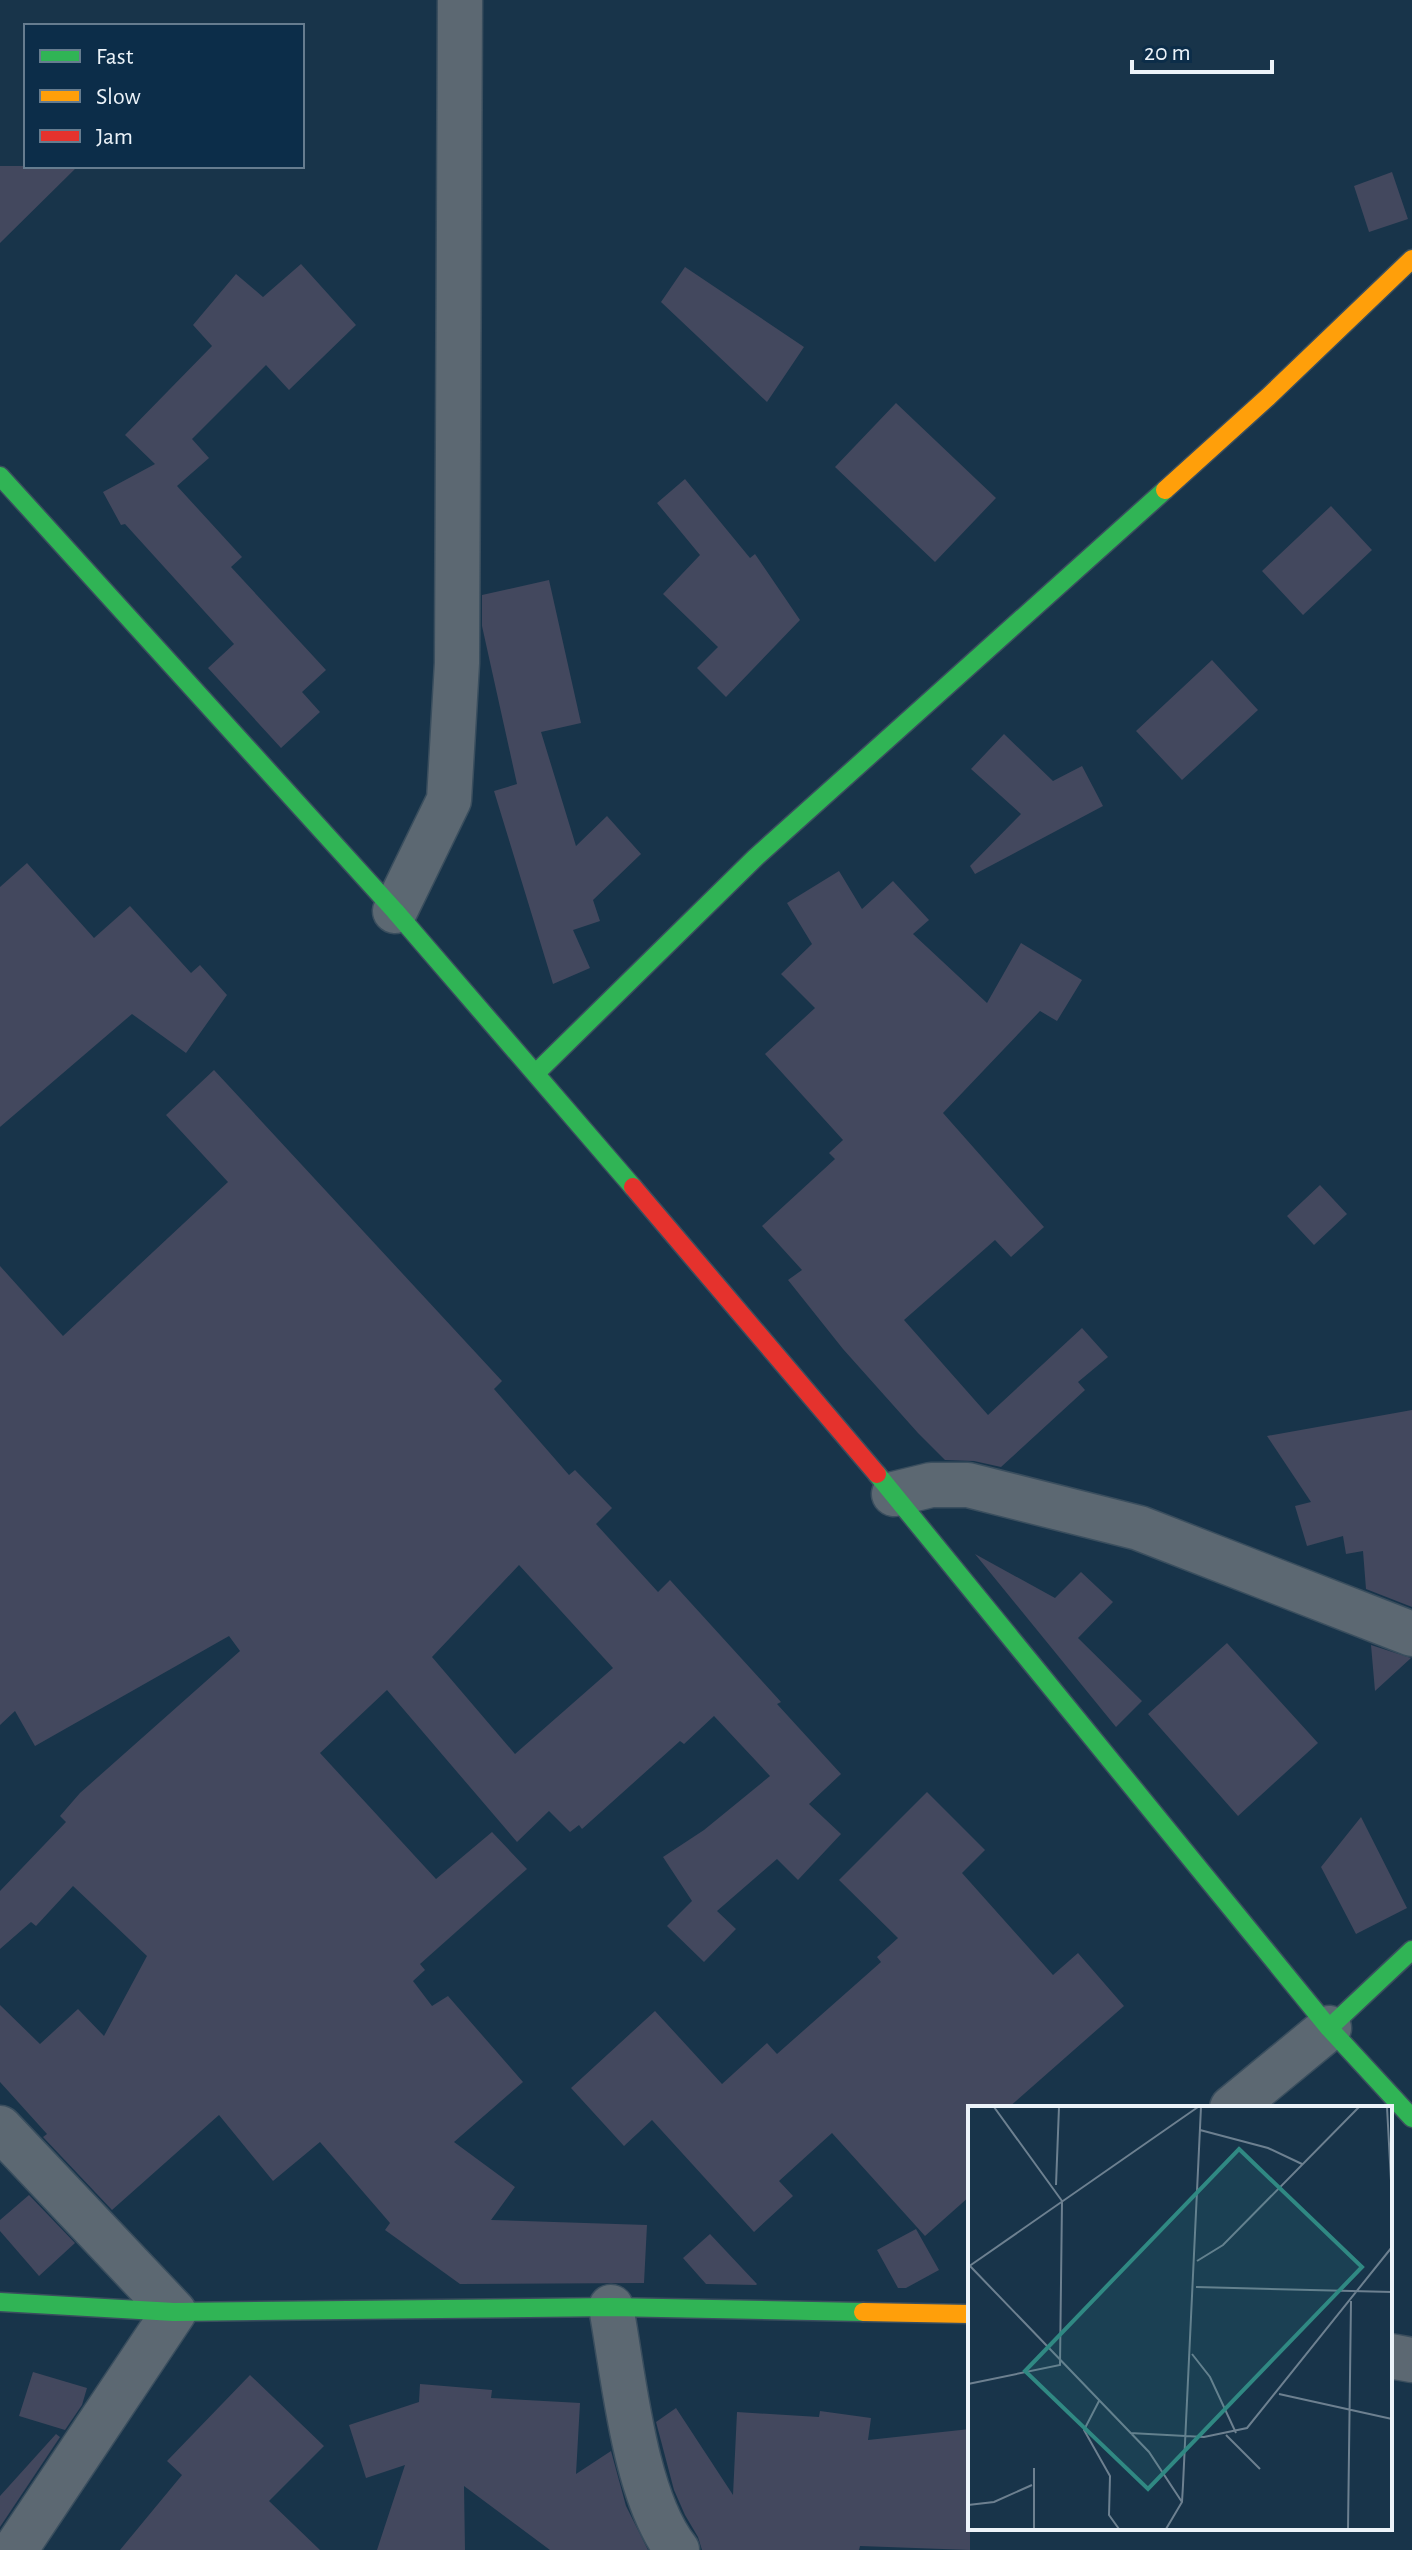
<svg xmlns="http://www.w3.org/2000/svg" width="1412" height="2550" viewBox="0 0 1412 2550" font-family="'Alegreya Sans',sans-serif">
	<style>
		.building { fill: #43485e; fill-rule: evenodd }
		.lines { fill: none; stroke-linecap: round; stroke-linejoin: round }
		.street-casing { stroke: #3a4e5e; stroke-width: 47 }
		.fast-casing { stroke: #3a4e5e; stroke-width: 21 }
		.slow-casing { stroke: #3a4e5e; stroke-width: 21 }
		.jam-casing { stroke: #3a4e5e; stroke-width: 21 }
		.street { stroke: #5c6872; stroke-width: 44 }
		.fast { stroke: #30b455; stroke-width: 18 }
		.slow { stroke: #ff9f0a; stroke-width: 18 }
		.jam { stroke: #e5322d; stroke-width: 18 }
		.inset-road { fill: none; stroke: #6d8090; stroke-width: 2 }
		.view { fill: #308983; fill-opacity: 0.15; stroke: #308983; stroke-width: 4 }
		.inset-edge { fill: none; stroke: #ecf3f9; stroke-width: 4 }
	</style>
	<rect width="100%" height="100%" fill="#18344a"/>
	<!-- building -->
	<path class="building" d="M 0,166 L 78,166 L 0,243 Z
		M 1392,172 L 1408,219 L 1369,232 L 1354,186 Z
		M 301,264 L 356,325 L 289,390 L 266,365 L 192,439 L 209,458 L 177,486 L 242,557 L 231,567 L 326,670 L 302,692 L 320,712 L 281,748 L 208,668 L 234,644 L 125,524 L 121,525 L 103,492 L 155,464 L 125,435 L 212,346 L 193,325 L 236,274 L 263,297 Z
		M 685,267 L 804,347 L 767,402 L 661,302 Z
		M 896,403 L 996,498 L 935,562 L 835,467 Z
		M 685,479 L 750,558 L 755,554 L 800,620 L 726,697 L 697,668 L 718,647 L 663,594 L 700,555 L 657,503 Z
		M 1331,506 L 1372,550 L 1303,615 L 1262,571 Z
		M 549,580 L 581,723 L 541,732 L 576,846 L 607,816 L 641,854 L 593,900 L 600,921 L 573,930 L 590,968 L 553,984 L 494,791 L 517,784 L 482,626 L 482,595 Z
		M 1212,660 L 1258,710 L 1182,780 L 1136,731 Z
		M 1004,734 L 1053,781 L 1082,766 L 1103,806 L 975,874 L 970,866 L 1021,814 L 971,769 Z
		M 27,863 L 94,938 L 130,906 L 191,973 L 200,965 L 227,995 L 186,1053 L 132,1014 L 0,1127 L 0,887 Z
		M 839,871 L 862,909 L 893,881 L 929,920 L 913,934 L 987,1003 L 1021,943 L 1082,980 L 1057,1021 L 1040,1011 L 943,1113 L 1044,1227 L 1011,1257 L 995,1240 L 904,1320 L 988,1415 L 1082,1328 L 1108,1357 L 1078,1382 L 1085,1390 L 1001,1467 L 974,1461 L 945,1460 L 918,1433 L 843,1349 L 788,1280 L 802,1270 L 762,1226 L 835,1159 L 829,1153 L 843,1140 L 765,1054 L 815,1008 L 781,974 L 812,944 L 787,903 Z
		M 214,1070 L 502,1381 L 494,1389 L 569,1475 L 575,1470 L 612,1508 L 596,1524 L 658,1592 L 670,1580 L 781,1702 L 777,1704 L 841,1774 L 809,1804 L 841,1834 L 798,1880 L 777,1859 L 717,1911 L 736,1929 L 704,1962 L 667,1926 L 692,1901 L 663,1857 L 704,1830 L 770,1776 L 714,1716 L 684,1744 L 680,1741 L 582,1829 L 579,1825 L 570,1832 L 549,1811 L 517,1842 L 387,1690 L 320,1753 L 436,1879 L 492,1832 L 527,1869 L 420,1964 L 425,1970 L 413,1981 L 432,2006 L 448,1996 L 523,2082 L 454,2142 L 515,2187 L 491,2220 L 647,2225 L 644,2283 L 460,2284 L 385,2230 L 390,2223 L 320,2142 L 273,2181 L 219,2115 L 112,2210 L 43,2137 L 47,2134 L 0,2082 L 0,2005 L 40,2044 L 78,2009 L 104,2036 L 147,1956 L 73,1886 L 36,1926 L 31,1922 L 0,1949 L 0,1891 L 66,1822 L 60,1816 L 80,1793 L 240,1651 L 229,1636 L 35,1746 L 15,1711 L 0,1725 L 0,1266 L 63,1336 L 228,1182 L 166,1115 ZM 519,1565 L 613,1668 L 515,1754 L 432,1657 Z
		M 1320,1185 L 1347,1214 L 1314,1245 L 1287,1216 Z
		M 1412,1410 L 1412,1607 L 1366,1589 L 1363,1551 L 1346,1554 L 1343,1536 L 1307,1546 L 1295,1506 L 1311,1502 L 1267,1436 Z
		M 975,1554 L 1055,1598 L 1081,1572 L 1113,1602 L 1078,1638 L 1142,1701 L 1116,1727 Z
		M 1227,1643 L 1318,1743 L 1238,1816 L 1148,1714 Z
		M 1371,1645 L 1411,1658 L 1375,1691 Z
		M 927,1792 L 985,1850 L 962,1873 L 1053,1975 L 1078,1953 L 1124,2006 L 1008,2108 L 970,2108 L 970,2196 L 925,2236 L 832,2133 L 779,2181 L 793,2196 L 754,2232 L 652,2120 L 624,2146 L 571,2088 L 655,2011 L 722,2084 L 767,2043 L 777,2054 L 881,1962 L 877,1957 L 898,1938 L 839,1880 Z
		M 1361,1817 L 1407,1908 L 1356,1934 L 1321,1867 Z
		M 29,2195 L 75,2243 L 39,2276 L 0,2231 L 0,2220 Z
		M 916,2229 L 939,2270 L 906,2288 L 898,2288 L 877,2250 Z
		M 710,2234 L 757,2284 L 756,2285 L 706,2284 L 683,2258 Z
		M 33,2372 L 87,2388 L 82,2405 L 65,2430 L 19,2416 Z
		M 250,2375 L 324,2446 L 269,2501 L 320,2550 L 120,2550 L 182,2475 L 167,2461 Z
		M 420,2384 L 492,2390 L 491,2398 L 580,2403 L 576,2474 L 611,2451 L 626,2506 L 648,2550 L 550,2550 L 464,2486 L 465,2550 L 377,2550 L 405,2465 L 366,2478 L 349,2425 L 419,2402 Z
		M 676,2408 L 733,2495 L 737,2412 L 819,2417 L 820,2411 L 871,2418 L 868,2440 L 970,2429 L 970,2550 L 860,2546 L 859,2550 L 702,2550 L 698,2537 L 685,2515 L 674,2490 L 656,2422 Z
		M 56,2434 L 60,2437 L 0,2527 L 0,2496 Z"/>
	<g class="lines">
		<defs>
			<path id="street" d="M 395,911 L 449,800 L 457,663 L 460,0
				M 894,1494 L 931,1485 L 968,1485 L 1139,1528 L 1412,1634
				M 1232,2108 L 1329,2028
				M 0,2128 L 174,2312 L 15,2550
				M 611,2307 C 624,2377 634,2495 677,2550
				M 1390,2356 L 1412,2360"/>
			<path id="fast" d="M 0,476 L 395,911 L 633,1187
				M 536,1073 L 755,858 L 1165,490
				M 877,1474 L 1329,2028 L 1412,2118
				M 1329,2028 L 1412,1950
				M 0,2302 L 174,2312 L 611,2307 L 863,2312"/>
			<path id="slow" d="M 1165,490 L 1268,397 L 1412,259
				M 863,2312 L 970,2314"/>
			<path id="jam" d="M 633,1187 L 877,1474"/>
		</defs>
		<!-- street casing -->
		<use href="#street" class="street-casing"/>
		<!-- fast casing -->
		<use href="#fast" class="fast-casing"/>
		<!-- slow casing -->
		<use href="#slow" class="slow-casing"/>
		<!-- jam casing -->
		<use href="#jam" class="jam-casing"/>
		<!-- street -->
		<use href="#street" class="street"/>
		<!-- fast -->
		<use href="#fast" class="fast"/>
		<!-- slow -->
		<use href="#slow" class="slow"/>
		<!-- jam -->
		<use href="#jam" class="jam"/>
	</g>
	<!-- overview -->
	<g transform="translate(968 2106)">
		<rect width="424" height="424" fill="#18344a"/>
		<path class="inset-road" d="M 419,1 L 424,93M 232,24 L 300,42 L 334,58M 88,79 L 91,1M 229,155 L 255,139 L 391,1M 2,160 L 181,346 L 214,396M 0,161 L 230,1M 228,181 L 424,186M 224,248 L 242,271 L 268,327M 0,278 L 92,259 L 94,95 L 26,1M 311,288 L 424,313M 131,295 L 116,324 L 142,370 L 141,409 L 151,423M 162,327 L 236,331 L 279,322 L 424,141M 258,329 L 292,363M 0,399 L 26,396 L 64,379M 66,423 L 66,362M 198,423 L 214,396 L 215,379 L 233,1M 380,423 L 383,195"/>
		<path class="view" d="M 271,43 L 394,161 L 180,383 L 57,265 Z"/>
		<rect width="424" height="424" class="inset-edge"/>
	</g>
	<!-- legend -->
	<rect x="24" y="24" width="280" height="144" fill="#0c2d49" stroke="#667c8f" stroke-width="2"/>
	<rect x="40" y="50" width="40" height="12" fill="#30b455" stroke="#667c8f" stroke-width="2"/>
	<text x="96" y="64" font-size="24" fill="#ecf3f9">Fast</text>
	<rect x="40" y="90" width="40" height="12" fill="#ff9f0a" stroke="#667c8f" stroke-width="2"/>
	<text x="96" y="104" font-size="24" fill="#ecf3f9">Slow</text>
	<rect x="40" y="130" width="40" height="12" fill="#e5322d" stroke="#667c8f" stroke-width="2"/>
	<text x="96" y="144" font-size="24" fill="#ecf3f9">Jam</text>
	<!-- scale -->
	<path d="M1132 60v12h140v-12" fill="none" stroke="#ecf3f9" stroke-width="4"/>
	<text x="1144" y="60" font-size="24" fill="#ecf3f9" stroke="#0c2d49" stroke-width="6" paint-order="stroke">20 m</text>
</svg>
